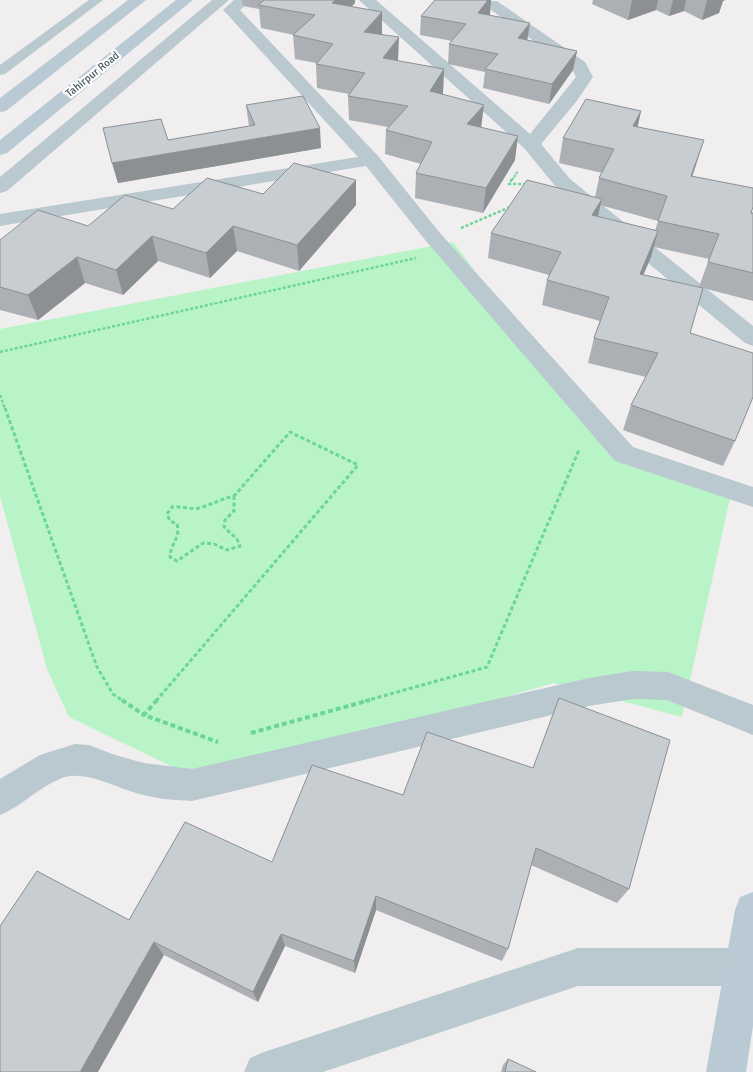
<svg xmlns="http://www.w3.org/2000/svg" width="753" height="1072" viewBox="0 0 753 1072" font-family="Signika,sans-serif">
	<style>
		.green { fill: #b8f4c7 }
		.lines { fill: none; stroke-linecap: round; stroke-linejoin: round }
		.path-far3 { stroke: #6cd694; stroke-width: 2; stroke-dasharray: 2.5 1; stroke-linecap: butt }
		.path-far2 { stroke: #6cd694; stroke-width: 2.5; stroke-dasharray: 3 2; stroke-linecap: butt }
		.path-far1 { stroke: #6cd694; stroke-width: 3; stroke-dasharray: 4 2.5; stroke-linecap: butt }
		.path { stroke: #6cd694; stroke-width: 4; stroke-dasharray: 5 3; stroke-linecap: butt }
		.lane { fill: #bac9cf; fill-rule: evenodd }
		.street { fill: #bac9cf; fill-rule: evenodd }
		.secondary { fill: #bacad5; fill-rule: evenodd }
		.wall { fill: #acb0b5; fill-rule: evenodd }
		.shaded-wall { fill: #8c9093 }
		.building { fill: #c8cdd2; stroke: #8c9093 }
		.labels { text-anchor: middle; stroke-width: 4.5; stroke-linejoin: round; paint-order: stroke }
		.far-street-label { font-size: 11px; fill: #44555e; stroke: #fff }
	</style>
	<rect width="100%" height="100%" fill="#f1eeef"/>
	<!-- green -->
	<path class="green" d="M 453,242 L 608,447 L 730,498 L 682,717 L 554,683 L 204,782 L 69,717 L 47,669 L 0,496 L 0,329 Z"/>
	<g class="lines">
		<!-- path-far3 -->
		<path class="path-far3" d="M 512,180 L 518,171"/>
		<!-- path-far2 -->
		<path class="path-far2" d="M 512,179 L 509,184 L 527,184
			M 461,228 L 510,207
			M 0,352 L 416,258
			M 0,395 L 5,409"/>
		<!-- path-far1 -->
		<path class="path-far1" d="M 5,408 L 97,667 L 113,694 L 123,701
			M 234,496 L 234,511 L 225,520 L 224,527 L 237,539 L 240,546 L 227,550 L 214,544 L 203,543 L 177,561 L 170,557 C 170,544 181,538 177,524 L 170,521 L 167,514 L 172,507 C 181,506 192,510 200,508 C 212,504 221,499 234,496 Z
			M 156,701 L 358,465 L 290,432 L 234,496
			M 365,701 L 487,667 L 579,450"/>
		<!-- path -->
		<path class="path" d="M 122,700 L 144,715
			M 157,700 L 144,715 L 218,742
			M 251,733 L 370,700"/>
		<!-- lane -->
		<path class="lane" d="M 89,0 L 103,0 L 5,74 L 0,75 L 0,65 Z"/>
		<!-- street -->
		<path class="street" d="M 212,0 L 229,0 L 7,191 L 0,193 L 0,177 Z
			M 234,0 L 251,0 L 240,10 L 378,156 L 440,233 L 633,447 L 753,487 L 753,507 L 615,461 L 426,241 L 366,166 L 0,226 L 0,214 L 358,157 L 226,13 L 223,10 Z
			M 359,0 L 376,0 L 530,134 L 576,77 L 572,69 L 487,7 L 484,4 L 487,1 L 497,1 L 585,62 L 593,77 L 576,102 L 541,144 L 570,179 L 753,326 L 753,346 L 745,343 L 556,187 L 524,148 Z
			M 633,671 L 668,672 L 753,705 L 753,735 L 667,700 L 633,699 L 589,706 L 192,801 C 175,800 159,799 143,795 C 119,789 84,769 62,778 C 39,787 22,806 0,815 L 0,779 L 40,755 L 75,744 L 89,745 L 115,755 L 144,763 L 192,769 L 589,678 Z
			M 578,948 L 743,948 L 753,952 L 753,982 L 743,986 L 578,986 L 323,1072 L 244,1072 L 250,1058 L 264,1052 Z"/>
		<!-- secondary -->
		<path class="secondary" d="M 128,0 L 146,0 L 6,111 L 0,112 L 0,98 Z
			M 176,0 L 193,0 L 7,153 L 0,155 L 0,140 Z
			M 753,892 L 753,1026 L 746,1072 L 706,1072 L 735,910 L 740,897 Z"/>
	</g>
	<!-- wall -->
	<path class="wall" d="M 242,0 L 355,0 L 355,3 L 351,6 L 382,35 L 398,61 L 444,69 L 443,93 L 442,94 L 481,127 L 515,160 L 483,213 L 415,198 L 416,173 L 421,164 L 385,154 L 386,130 L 388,127 L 349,120 L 348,96 L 349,94 L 317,88 L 316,64 L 316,63 L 295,59 L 293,35 L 294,35 L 261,28 L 259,9 L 243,6 Z
		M 435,0 L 491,0 L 489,15 L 527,40 L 577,51 L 573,70 L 549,104 L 483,88 L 485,72 L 448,64 L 449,44 L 452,41 L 420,35 L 421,16 Z
		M 593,0 L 725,0 L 723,1 L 719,13 L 702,20 L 684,11 L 669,16 L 656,10 L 628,20 L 592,4 Z
		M 246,105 L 321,148 L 118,183 L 103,128 L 168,140 L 249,126 Z
		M 641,111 L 637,127 L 696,165 L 692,176 L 753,213 L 753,301 L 699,287 L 709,259 L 654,247 L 651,257 L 643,275 L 690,333 L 735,441 L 723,466 L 623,430 L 631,405 L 646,377 L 588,363 L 594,338 L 600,321 L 542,305 L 547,280 L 549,275 L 488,258 L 491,233 L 595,197 L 599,178 L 602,173 L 559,163 L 563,138 ZM 600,205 L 658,221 L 655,231 L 598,217 Z
		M 356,180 L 356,205 L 299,271 L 237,251 L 210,278 L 158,261 L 123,295 L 85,283 L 38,320 L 0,310 L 0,240 L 88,226 L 173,209 L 263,194 Z
		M 427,732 L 629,889 L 617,903 L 531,865 L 508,949 L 502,961 L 376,910 L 355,973 L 285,946 L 258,1002 L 164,955 L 129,920 L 272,862 L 403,795 Z
		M 508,1059 L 536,1072 L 501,1072 L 503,1065 Z"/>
	<!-- shaded-wall -->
	<path class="shaded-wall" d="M 335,0 L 355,0 L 355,3 L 333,26 L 332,3 Z
		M 488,0 L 491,0 L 490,15 L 478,13 Z
		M 632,0 L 658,0 L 656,10 L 628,20 Z
		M 673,0 L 686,0 L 684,11 L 669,16 Z
		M 707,0 L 725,0 L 723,1 L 719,13 L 702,20 Z
		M 382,12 L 382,36 L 364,32 Z
		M 530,23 L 527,42 L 518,38 Z
		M 399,37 L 398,61 L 383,58 Z
		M 577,51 L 573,70 L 549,104 L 552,84 Z
		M 444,69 L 443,93 L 429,116 L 430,91 Z
		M 484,105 L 481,129 L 467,124 Z
		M 641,111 L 636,135 L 633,126 Z
		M 320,128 L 321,148 L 118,183 L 112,163 Z
		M 518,136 L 515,160 L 483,213 L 486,188 Z
		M 704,140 L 696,165 L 684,201 L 691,176 Z
		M 356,180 L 356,205 L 299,271 L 297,245 Z
		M 602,199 L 596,224 L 592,215 Z
		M 233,226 L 237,251 L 210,278 L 206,253 Z
		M 658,231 L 651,257 L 633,299 L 640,274 Z
		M 152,236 L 158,261 L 123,295 L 116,270 Z
		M 77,257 L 85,283 L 38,320 L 28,295 Z
		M 376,896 L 376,910 L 355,973 L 354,961 Z
		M 281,934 L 285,946 L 258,1002 L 253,992 Z
		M 154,942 L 164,955 L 98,1072 L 80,1072 Z"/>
	<!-- building -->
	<path class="building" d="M 264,0 L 335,0 L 332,3 L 382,12 L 364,32 L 399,37 L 383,58 L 444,69 L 430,91 L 484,105 L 467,124 L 518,136 L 486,188 L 416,173 L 432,142 L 386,130 L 408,106 L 348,96 L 365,73 L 316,64 L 333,44 L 293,35 L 315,15 L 258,5 Z
		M 435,0 L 488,0 L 478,13 L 530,23 L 518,38 L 577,51 L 552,84 L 485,69 L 498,54 L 449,44 L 466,24 L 421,16 Z
		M 303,96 L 320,128 L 112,163 L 103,128 L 161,119 L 168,140 L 255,125 L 246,105 Z
		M 586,99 L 641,111 L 633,126 L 704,140 L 691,176 L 753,188 L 753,207 L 751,213 L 753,213 L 753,273 L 708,262 L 719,234 L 658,221 L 667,196 L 599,178 L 614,149 L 563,138 Z
		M 294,163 L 356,180 L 297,245 L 233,226 L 206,253 L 152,236 L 116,270 L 77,257 L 28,295 L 0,287 L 0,240 L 38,210 L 88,226 L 125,195 L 173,209 L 207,178 L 263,194 Z
		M 527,180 L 602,199 L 592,215 L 658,231 L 640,274 L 703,288 L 690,333 L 753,353 L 753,397 L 735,441 L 631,405 L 658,353 L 594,338 L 609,297 L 547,280 L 561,252 L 491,233 Z
		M 559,698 L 670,740 L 629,889 L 536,848 L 508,949 L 376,896 L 354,961 L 281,934 L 253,992 L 154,942 L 80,1072 L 0,1072 L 0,926 L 37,871 L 129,920 L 185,822 L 272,862 L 312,765 L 403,795 L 427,732 L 533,768 Z
		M 508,1059 L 536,1072 L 505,1072 Z"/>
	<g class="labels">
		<!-- far-street labels -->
		<g class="far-street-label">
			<text transform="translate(92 74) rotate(-39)" y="4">Tahirpur Road</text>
		</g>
	</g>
</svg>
